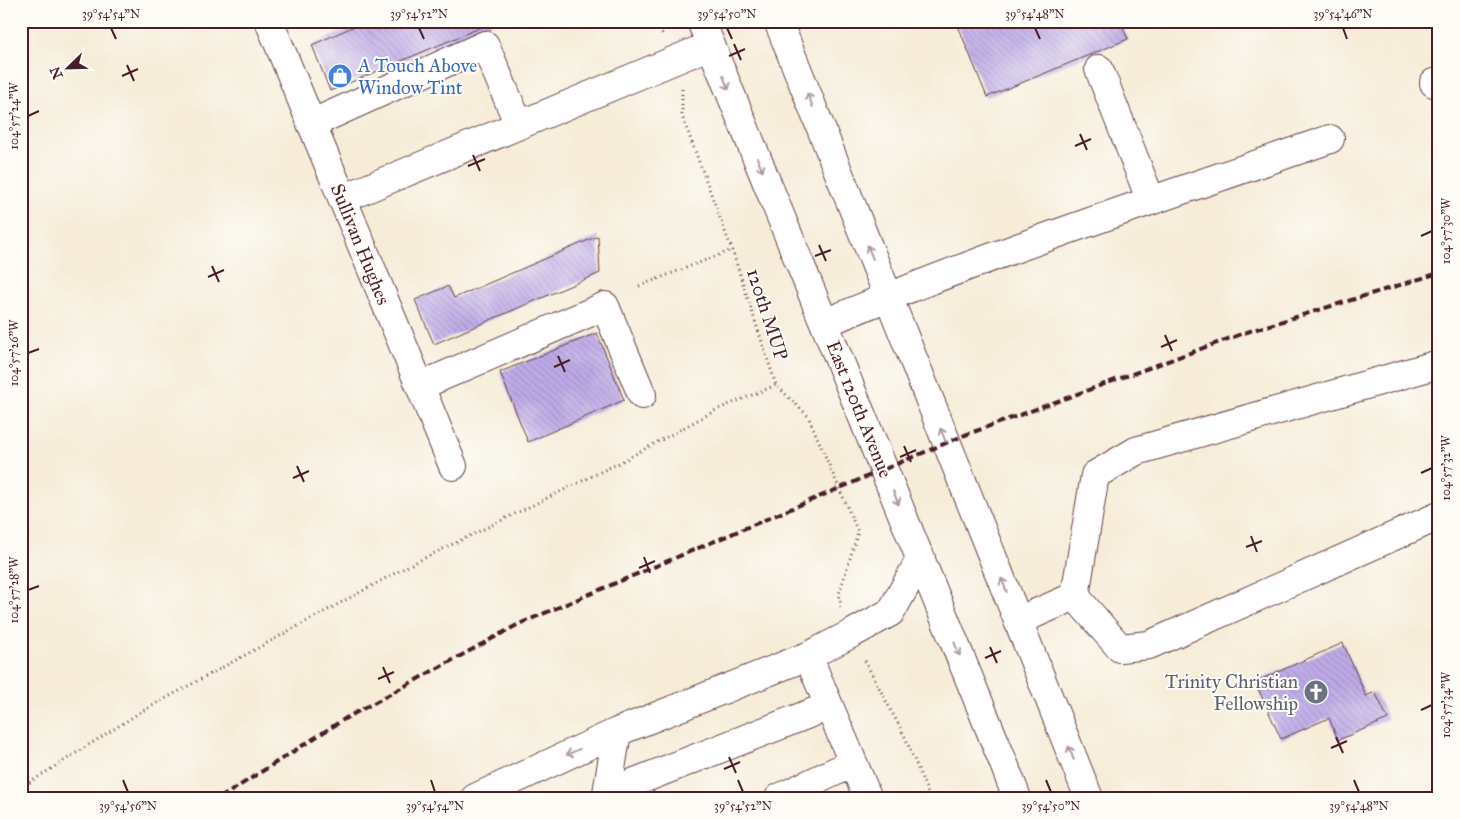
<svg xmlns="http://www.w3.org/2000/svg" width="1460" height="819" viewBox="0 0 1460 819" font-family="'IM FELL Great Primer',serif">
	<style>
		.building { fill: url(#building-back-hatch) }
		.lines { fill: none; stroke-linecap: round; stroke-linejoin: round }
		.minor-casing { stroke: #643e45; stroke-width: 30 }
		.major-casing { stroke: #643e45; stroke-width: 30 }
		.path { stroke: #643e45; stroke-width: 3; stroke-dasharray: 1 4; stroke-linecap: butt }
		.minor { stroke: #fff; stroke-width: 28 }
		.major { stroke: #fff; stroke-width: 28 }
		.rail { stroke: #4a1f2b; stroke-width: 4; stroke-dasharray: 8 4; stroke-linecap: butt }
		.oneway { stroke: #ae9aa0 }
		.ticks { fill: none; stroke: #4a1f2b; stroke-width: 2 }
		.labels { text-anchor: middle; stroke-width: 4; stroke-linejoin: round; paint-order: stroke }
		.shop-label { font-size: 19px; fill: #366cbe; stroke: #fdfcf7; text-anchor: start }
		.street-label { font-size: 19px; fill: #4a1f2b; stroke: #fdfcf7 }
		.worship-label { font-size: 19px; fill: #5b616d; stroke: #fdfcf7; text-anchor: end }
		.neatline { fill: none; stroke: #4a1f2b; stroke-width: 2 }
		.ticks-label { font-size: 12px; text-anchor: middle; fill: #4a1f2b }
	</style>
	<defs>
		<pattern id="building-back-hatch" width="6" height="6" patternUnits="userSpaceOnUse" patternTransform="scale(1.25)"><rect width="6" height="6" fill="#bface9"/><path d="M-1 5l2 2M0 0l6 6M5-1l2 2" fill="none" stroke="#9d8bbd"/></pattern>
	</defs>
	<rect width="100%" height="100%" fill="#fdfcf7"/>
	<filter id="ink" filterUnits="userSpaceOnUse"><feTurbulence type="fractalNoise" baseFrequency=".02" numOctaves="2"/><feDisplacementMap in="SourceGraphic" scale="10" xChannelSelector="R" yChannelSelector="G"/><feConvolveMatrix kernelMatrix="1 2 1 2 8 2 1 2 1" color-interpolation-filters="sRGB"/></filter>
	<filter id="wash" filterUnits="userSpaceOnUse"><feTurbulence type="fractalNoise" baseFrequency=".0096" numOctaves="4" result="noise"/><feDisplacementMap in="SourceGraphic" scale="20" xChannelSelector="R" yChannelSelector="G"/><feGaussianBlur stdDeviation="1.12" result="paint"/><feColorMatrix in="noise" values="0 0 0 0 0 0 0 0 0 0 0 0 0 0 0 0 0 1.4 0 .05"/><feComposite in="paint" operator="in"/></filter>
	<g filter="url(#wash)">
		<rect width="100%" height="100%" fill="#f6ecd8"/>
		<g id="blocks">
			<!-- building -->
			<path class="building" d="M 366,21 L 496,21 L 330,91 L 312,45 Z
				M 956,21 L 1120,21 L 1128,39 L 987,97 Z
				M 598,236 L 600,273 L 434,344 L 415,300 L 448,286 L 454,298 Z
				M 597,333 L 624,400 L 528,442 L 500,372 Z
				M 1343,643 L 1366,696 L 1375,692 L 1388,719 L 1338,740 L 1329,718 L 1281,739 L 1255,682 Z"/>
		</g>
	</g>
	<g filter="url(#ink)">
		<use href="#blocks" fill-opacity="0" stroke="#643e45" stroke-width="1"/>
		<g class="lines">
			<defs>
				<path id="minor" d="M 269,21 L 453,466
					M 1099,69 L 1151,201
					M 1434,83 L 1439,82
					M 311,124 L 485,45 L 519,125
					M 342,199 L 711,45
					M 825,323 C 990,253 1161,198 1330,139
					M 420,386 L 605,306 L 642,395
					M 1075,596 L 1120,648 L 1149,645 L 1439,516
					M 1018,621 L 1075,596 L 1095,475 L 1136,451 L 1439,364
					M 808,656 L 868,798
					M 607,793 L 829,706
					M 607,793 L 617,732
					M 475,798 L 617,732 L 808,656 L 853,633 L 891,612 L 921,558
					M 779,798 L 853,763"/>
				<path id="major" d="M 701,21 L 1004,764 L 1017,798
					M 778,21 L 1089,798"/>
			</defs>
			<!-- minor casing -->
			<use href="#minor" class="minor-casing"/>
			<!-- major casing -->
			<use href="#major" class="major-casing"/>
			<!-- path -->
			<path class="path" d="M 647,21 L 660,29 L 662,34
				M 682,89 L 682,116 L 732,250 L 776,385 L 808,416 L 858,532 L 839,594 L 841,607
				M 639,286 L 732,250
				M 865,661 L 905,737 L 930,798
				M 21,788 L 139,713 L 408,566 L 621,462 L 716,410 L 776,385"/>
			<!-- minor -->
			<use href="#minor" class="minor"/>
			<!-- major -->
			<use href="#major" class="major"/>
			<!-- rail -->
			<path class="rail" d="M 220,798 L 346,718 L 519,624 L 965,435 L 1247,332 L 1439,273"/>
		</g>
		<!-- one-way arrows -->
		<defs><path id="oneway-shaft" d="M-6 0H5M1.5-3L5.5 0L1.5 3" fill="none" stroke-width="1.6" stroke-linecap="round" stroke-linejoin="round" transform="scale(1.25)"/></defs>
		<g class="oneway">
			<use href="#oneway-shaft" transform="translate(726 83) rotate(68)"/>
			<use href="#oneway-shaft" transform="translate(810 100) rotate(-112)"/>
			<use href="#oneway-shaft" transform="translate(760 165) rotate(68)"/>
			<use href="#oneway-shaft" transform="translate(870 252) rotate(-112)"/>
			<use href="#oneway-shaft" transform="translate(943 435) rotate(-112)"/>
			<use href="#oneway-shaft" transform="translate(896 498) rotate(68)"/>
			<use href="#oneway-shaft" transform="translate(1004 585) rotate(-112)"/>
			<use href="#oneway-shaft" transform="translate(957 649) rotate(68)"/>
			<use href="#oneway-shaft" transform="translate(573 752) rotate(156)"/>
			<use href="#oneway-shaft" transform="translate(1071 753) rotate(-112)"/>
		</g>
	</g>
	<!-- ticks -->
	<path class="ticks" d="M 111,28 L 116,39M 419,28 L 424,39M 727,28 L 732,39M 1035,28 L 1040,39M 1343,28 L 1347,39M 734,44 L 741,60M 729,56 L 745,49M 127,65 L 134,81M 122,76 L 138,69M 28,116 L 39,111M 1080,134 L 1087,150M 1075,146 L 1091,139M 473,155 L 480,171M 468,166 L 485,159M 1421,236 L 1432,231M 819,245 L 826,261M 815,256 L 831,250M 212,266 L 219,282M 208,277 L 224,270M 1165,335 L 1172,351M 1161,347 L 1177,340M 28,353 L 39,349M 558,356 L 565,372M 554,367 L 570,360M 904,446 L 911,462M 900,457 L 916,450M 297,466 L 304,482M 1421,473 L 1432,468M 293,478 L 309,471M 1251,536 L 1257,552M 1246,547 L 1262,541M 644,557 L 650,573M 639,568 L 655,561M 28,590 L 39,586M 990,647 L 997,663M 985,658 L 1001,651M 383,667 L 390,683M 378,679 L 394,672M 1421,710 L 1432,705M 1336,737 L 1343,753M 1331,748 L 1347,741M 729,757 L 736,773M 724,769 L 740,762M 123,780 L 128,792M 431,780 L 435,792M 738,780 L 743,792M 1046,780 L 1051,792M 1354,780 L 1359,792"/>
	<!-- icons -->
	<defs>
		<symbol id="shop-disc" viewBox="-11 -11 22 22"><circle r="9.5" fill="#3f7fe0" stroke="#fdfcf7"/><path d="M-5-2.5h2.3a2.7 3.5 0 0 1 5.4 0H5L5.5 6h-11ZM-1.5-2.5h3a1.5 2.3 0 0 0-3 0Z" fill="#fff"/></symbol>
		<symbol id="church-disc" viewBox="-11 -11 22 22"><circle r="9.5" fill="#6b7280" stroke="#fdfcf7"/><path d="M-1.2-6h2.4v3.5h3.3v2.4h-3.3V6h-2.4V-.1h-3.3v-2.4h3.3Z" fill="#fff"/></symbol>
	</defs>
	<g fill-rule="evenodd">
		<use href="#shop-disc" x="326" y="62" width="28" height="28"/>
		<use href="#church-disc" x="1302" y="678" width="28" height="28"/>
	</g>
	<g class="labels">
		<!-- shop labels -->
		<g class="shop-label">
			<text x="358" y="72">A Touch Above<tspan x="358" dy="22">Window Tint</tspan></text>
		</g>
		<!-- street labels -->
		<g class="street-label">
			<text transform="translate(361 244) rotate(68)" y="7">Sullivan Hughes</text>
			<text transform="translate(768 314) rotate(72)" y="7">120th MUP</text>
			<text transform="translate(860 409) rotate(68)" y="7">East 120th Avenue</text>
		</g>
		<!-- worship labels -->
		<g class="worship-label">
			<text x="1298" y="688">Trinity Christian<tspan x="1298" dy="22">Fellowship</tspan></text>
		</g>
	</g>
	<!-- margin -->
	<rect width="1460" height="819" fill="none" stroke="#fdfcf7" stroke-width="55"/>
	<!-- north arrow -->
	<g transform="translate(68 68) rotate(247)" stroke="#fdfcf7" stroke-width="4" paint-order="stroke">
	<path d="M0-4L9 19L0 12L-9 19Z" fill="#4a1f2b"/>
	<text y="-8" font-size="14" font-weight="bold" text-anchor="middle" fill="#4a1f2b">N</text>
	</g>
	<rect x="28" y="28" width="1404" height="764" class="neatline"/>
	<g class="ticks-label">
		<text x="111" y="18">39°54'54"N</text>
		<text x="419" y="18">39°54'52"N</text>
		<text x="727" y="18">39°54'50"N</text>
		<text x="1035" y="18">39°54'48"N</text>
		<text x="1343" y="18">39°54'46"N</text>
		<text transform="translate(14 116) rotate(-90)" y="4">104°57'24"W</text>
		<text transform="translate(1446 231) rotate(-90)" y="4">104°57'30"W</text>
		<text transform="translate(14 353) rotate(-90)" y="4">104°57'26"W</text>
		<text transform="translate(1446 468) rotate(-90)" y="4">104°57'32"W</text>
		<text transform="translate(14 590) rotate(-90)" y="4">104°57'28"W</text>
		<text transform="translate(1446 705) rotate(-90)" y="4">104°57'34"W</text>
		<text x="128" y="810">39°54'56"N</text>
		<text x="435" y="810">39°54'54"N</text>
		<text x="743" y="810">39°54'52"N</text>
		<text x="1051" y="810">39°54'50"N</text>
		<text x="1359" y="810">39°54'48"N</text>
	</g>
</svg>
